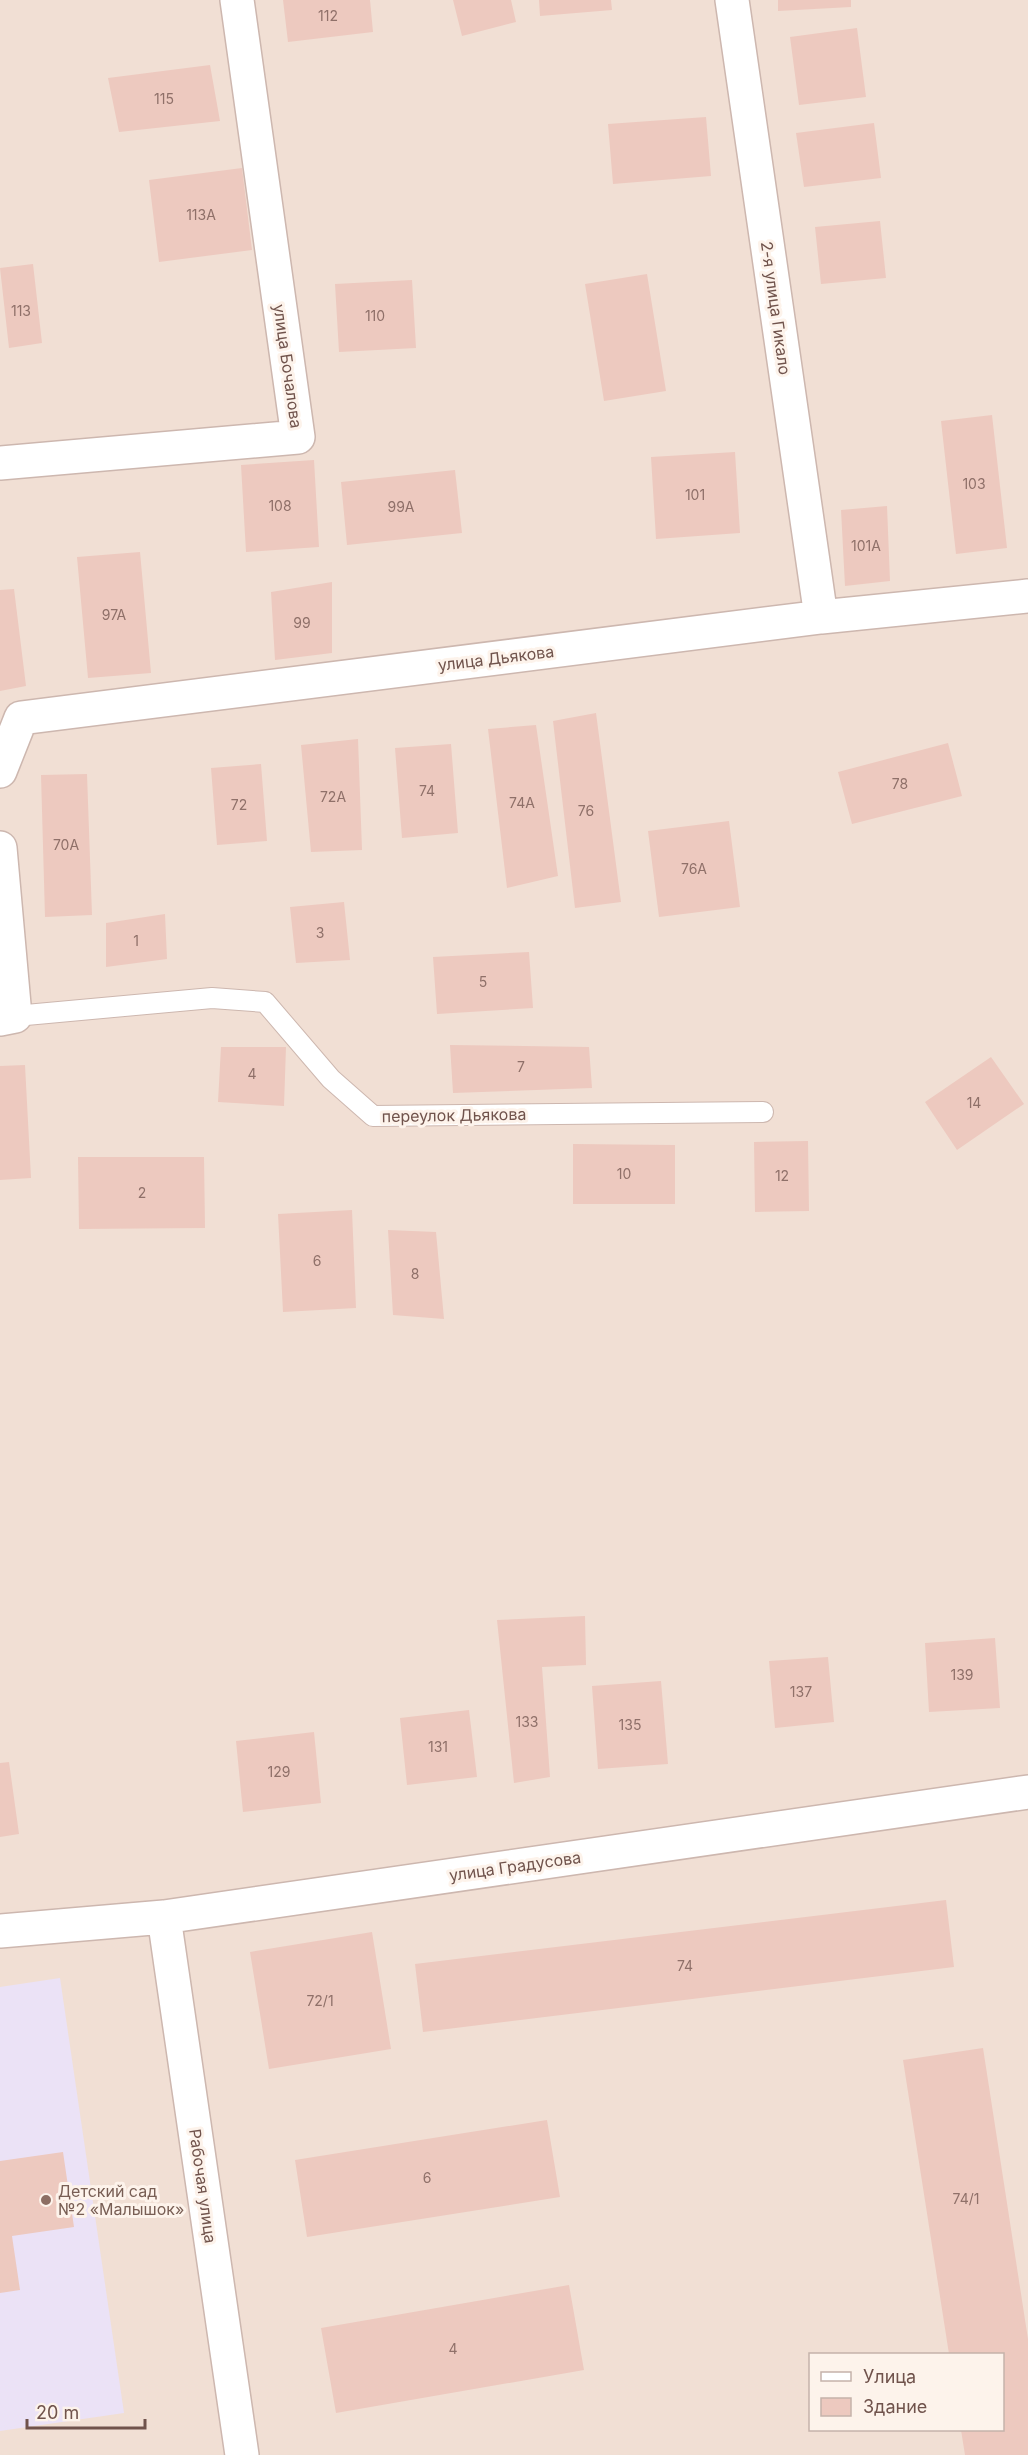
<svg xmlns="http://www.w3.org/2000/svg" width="1028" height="2455" viewBox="0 0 1028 2455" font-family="Inter,sans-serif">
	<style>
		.residential { fill: #f1dfd4; fill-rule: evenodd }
		.education { fill: #ebe2f6 }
		.building { fill: #edc9bf }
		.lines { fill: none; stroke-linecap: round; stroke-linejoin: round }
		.lane-casing { stroke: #cdb7af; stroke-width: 22 }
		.street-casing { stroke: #cdb7af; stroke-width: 36 }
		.lane { stroke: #fff; stroke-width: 20 }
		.street { stroke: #fff; stroke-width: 33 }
		.education-dot { fill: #8d6e63; stroke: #fdf3eb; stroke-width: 2 }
		.labels { text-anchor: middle; stroke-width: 6; stroke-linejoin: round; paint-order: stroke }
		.number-label { font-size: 14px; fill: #8f7069 }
		.street-label { font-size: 16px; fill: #70534c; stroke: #fdf3eb }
		.education-label { font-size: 16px; fill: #785e54; stroke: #fdf3eb; text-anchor: start }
	</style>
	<rect width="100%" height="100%" fill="#faeee5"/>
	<!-- residential -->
	<path class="residential" d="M 0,0 L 1028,0 L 1028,2455 L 0,2455 ZM 810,2354 L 1002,2354 L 1002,2430 L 810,2430 Z"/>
	<!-- education -->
	<path class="education" d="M 60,1978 L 124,2413 L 0,2431 L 0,1987 Z"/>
	<!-- building -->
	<path class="building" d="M 283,0 L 370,0 L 373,32 L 288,42 Z
		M 453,0 L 511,0 L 516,22 L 462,36 Z
		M 539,0 L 611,0 L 612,10 L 540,16 Z
		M 778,0 L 851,0 L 851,7 L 778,11 Z
		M 857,28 L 866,97 L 799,105 L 790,37 Z
		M 210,65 L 220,121 L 119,132 L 108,78 Z
		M 706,117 L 711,176 L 613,184 L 608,124 Z
		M 874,123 L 881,178 L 804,187 L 796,133 Z
		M 242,168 L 252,250 L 159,262 L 149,180 Z
		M 880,221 L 886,278 L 821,284 L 815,227 Z
		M 33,264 L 42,343 L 9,348 L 0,268 Z
		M 647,274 L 666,391 L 604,401 L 585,284 Z
		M 412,280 L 416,348 L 339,352 L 335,284 Z
		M 992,415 L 1007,548 L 956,554 L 941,421 Z
		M 735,452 L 740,533 L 656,539 L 651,457 Z
		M 314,460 L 319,547 L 246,552 L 241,465 Z
		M 455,470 L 462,533 L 347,545 L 341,482 Z
		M 887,506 L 890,581 L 845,586 L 841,510 Z
		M 140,552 L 151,673 L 88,678 L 77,557 Z
		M 332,582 L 332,653 L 275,660 L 271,592 Z
		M 14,589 L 26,686 L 0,691 L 0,590 Z
		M 596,713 L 621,902 L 575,908 L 553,721 Z
		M 536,725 L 558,876 L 507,888 L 488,729 Z
		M 358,739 L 362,850 L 311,852 L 301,745 Z
		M 948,743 L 962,796 L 852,824 L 838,772 Z
		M 451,744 L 458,833 L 402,838 L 395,748 Z
		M 261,764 L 267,841 L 217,845 L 211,768 Z
		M 87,774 L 92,915 L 45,917 L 41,775 Z
		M 729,821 L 740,907 L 659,917 L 648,831 Z
		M 344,902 L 350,960 L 296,963 L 290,907 Z
		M 165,914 L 167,959 L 106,967 L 106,923 Z
		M 529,952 L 533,1008 L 437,1014 L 433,957 Z
		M 450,1045 L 589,1047 L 592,1088 L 453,1093 Z
		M 221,1047 L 286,1047 L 284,1106 L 218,1102 Z
		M 991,1057 L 1024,1104 L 957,1150 L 925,1102 Z
		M 25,1065 L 31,1178 L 0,1180 L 0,1066 Z
		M 808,1141 L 809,1211 L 755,1212 L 754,1142 Z
		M 573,1144 L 675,1145 L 675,1204 L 573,1204 Z
		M 78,1157 L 204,1157 L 205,1228 L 79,1229 Z
		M 352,1210 L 356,1308 L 283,1312 L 278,1214 Z
		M 388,1230 L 436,1232 L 444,1319 L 393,1315 Z
		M 585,1616 L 586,1665 L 542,1667 L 550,1777 L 514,1783 L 497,1620 Z
		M 995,1638 L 1000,1708 L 929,1712 L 925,1643 Z
		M 828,1657 L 834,1722 L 775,1728 L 769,1661 Z
		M 661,1681 L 668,1764 L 598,1769 L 592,1686 Z
		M 469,1710 L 477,1777 L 407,1785 L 400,1718 Z
		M 314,1732 L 321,1803 L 243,1812 L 236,1741 Z
		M 9,1762 L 19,1834 L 0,1837 L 0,1763 Z
		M 946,1900 L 954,1967 L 423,2032 L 415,1964 Z
		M 372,1932 L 391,2049 L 269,2069 L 250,1952 Z
		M 983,2048 L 1028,2339 L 1028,2455 L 965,2455 L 961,2430 L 1002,2430 L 1002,2354 L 949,2354 L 903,2060 Z
		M 547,2120 L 560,2197 L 307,2237 L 295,2160 Z
		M 63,2152 L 74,2227 L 12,2236 L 20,2290 L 0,2293 L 0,2161 Z
		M 569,2285 L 584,2370 L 336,2413 L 321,2328 Z"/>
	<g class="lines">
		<defs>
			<path id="lane" d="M 15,1016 L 212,998 L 265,1002 L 331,1079 L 373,1116 L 763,1112"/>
			<path id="street" d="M 732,0 L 821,617
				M 0,463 L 298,437 L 237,0
				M 0,771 L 21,718 L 821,617 L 1028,596
				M 0,848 L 15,1016 L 0,1019
				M 164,1917 L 242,2455
				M 0,1931 L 164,1917 L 1028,1792"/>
		</defs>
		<!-- lane casing -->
		<use href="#lane" class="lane-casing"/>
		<!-- street casing -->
		<use href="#street" class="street-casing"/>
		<!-- lane -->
		<use href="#lane" class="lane"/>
		<!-- street -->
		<use href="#street" class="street"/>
	</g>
	<!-- markers -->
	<circle class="education-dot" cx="46" cy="2200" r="6"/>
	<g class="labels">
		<!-- number labels -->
		<g class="number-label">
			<text x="328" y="21">112</text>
			<text x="164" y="104">115</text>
			<text x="201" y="220">113А</text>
			<text x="21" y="316">113</text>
			<text x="375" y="321">110</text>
			<text x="974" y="489">103</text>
			<text x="695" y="500">101</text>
			<text x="280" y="511">108</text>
			<text x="401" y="512">99А</text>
			<text x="866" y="551">101А</text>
			<text x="114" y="620">97А</text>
			<text x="302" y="628">99</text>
			<text x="900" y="789">78</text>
			<text x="427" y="796">74</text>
			<text x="333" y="802">72А</text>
			<text x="522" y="808">74А</text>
			<text x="239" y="810">72</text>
			<text x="586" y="816">76</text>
			<text x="66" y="850">70А</text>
			<text x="694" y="874">76А</text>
			<text x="320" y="938">3</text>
			<text x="136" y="946">1</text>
			<text x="483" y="987">5</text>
			<text x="521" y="1072">7</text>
			<text x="252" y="1079">4</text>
			<text x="974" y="1108">14</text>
			<text x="624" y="1179">10</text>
			<text x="782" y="1181">12</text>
			<text x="142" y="1198">2</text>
			<text x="317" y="1266">6</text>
			<text x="415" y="1279">8</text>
			<text x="962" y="1680">139</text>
			<text x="801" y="1697">137</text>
			<text x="527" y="1727">133</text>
			<text x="630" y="1730">135</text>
			<text x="438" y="1752">131</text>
			<text x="279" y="1777">129</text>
			<text x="685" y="1971">74</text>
			<text x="320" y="2006">72/1</text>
			<text x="427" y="2183">6</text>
			<text x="966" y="2204">74/1</text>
			<text x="453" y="2354">4</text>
		</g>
		<!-- street labels -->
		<g class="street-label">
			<text transform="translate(776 308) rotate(82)" y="6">2-я улица Гикало</text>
			<text transform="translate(288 366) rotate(82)" y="6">улица Бочалова</text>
			<text transform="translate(496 658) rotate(-7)" y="6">улица Дьякова</text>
			<text transform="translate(454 1115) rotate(-1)" y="6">переулок Дьякова</text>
			<text transform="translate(515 1866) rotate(-8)" y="6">улица Градусова</text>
			<text transform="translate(203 2186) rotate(82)" y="6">Рабочая улица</text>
		</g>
		<!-- education labels -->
		<g class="education-label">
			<text x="58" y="2197">Детский сад<tspan x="58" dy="18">№2 «Малышок»</tspan></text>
		</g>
	</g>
	<!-- legend -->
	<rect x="809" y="2353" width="195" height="78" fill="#fdf3eb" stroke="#c5b3ab" stroke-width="1.5"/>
	<rect x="821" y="2372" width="30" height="9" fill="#ffffff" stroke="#c5b3ab" stroke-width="1.5"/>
	<text x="863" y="2383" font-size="18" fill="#70534c">Улица</text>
	<rect x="821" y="2398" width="30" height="18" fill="#edc9bf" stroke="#c5b3ab" stroke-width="1.5"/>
	<text x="863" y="2413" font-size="18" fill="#70534c">Здание</text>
	<!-- scale -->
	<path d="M27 2419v9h118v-9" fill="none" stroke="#70534c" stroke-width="3"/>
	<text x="36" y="2419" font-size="18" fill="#70534c" stroke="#fdf3eb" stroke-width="4.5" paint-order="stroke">20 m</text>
</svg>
